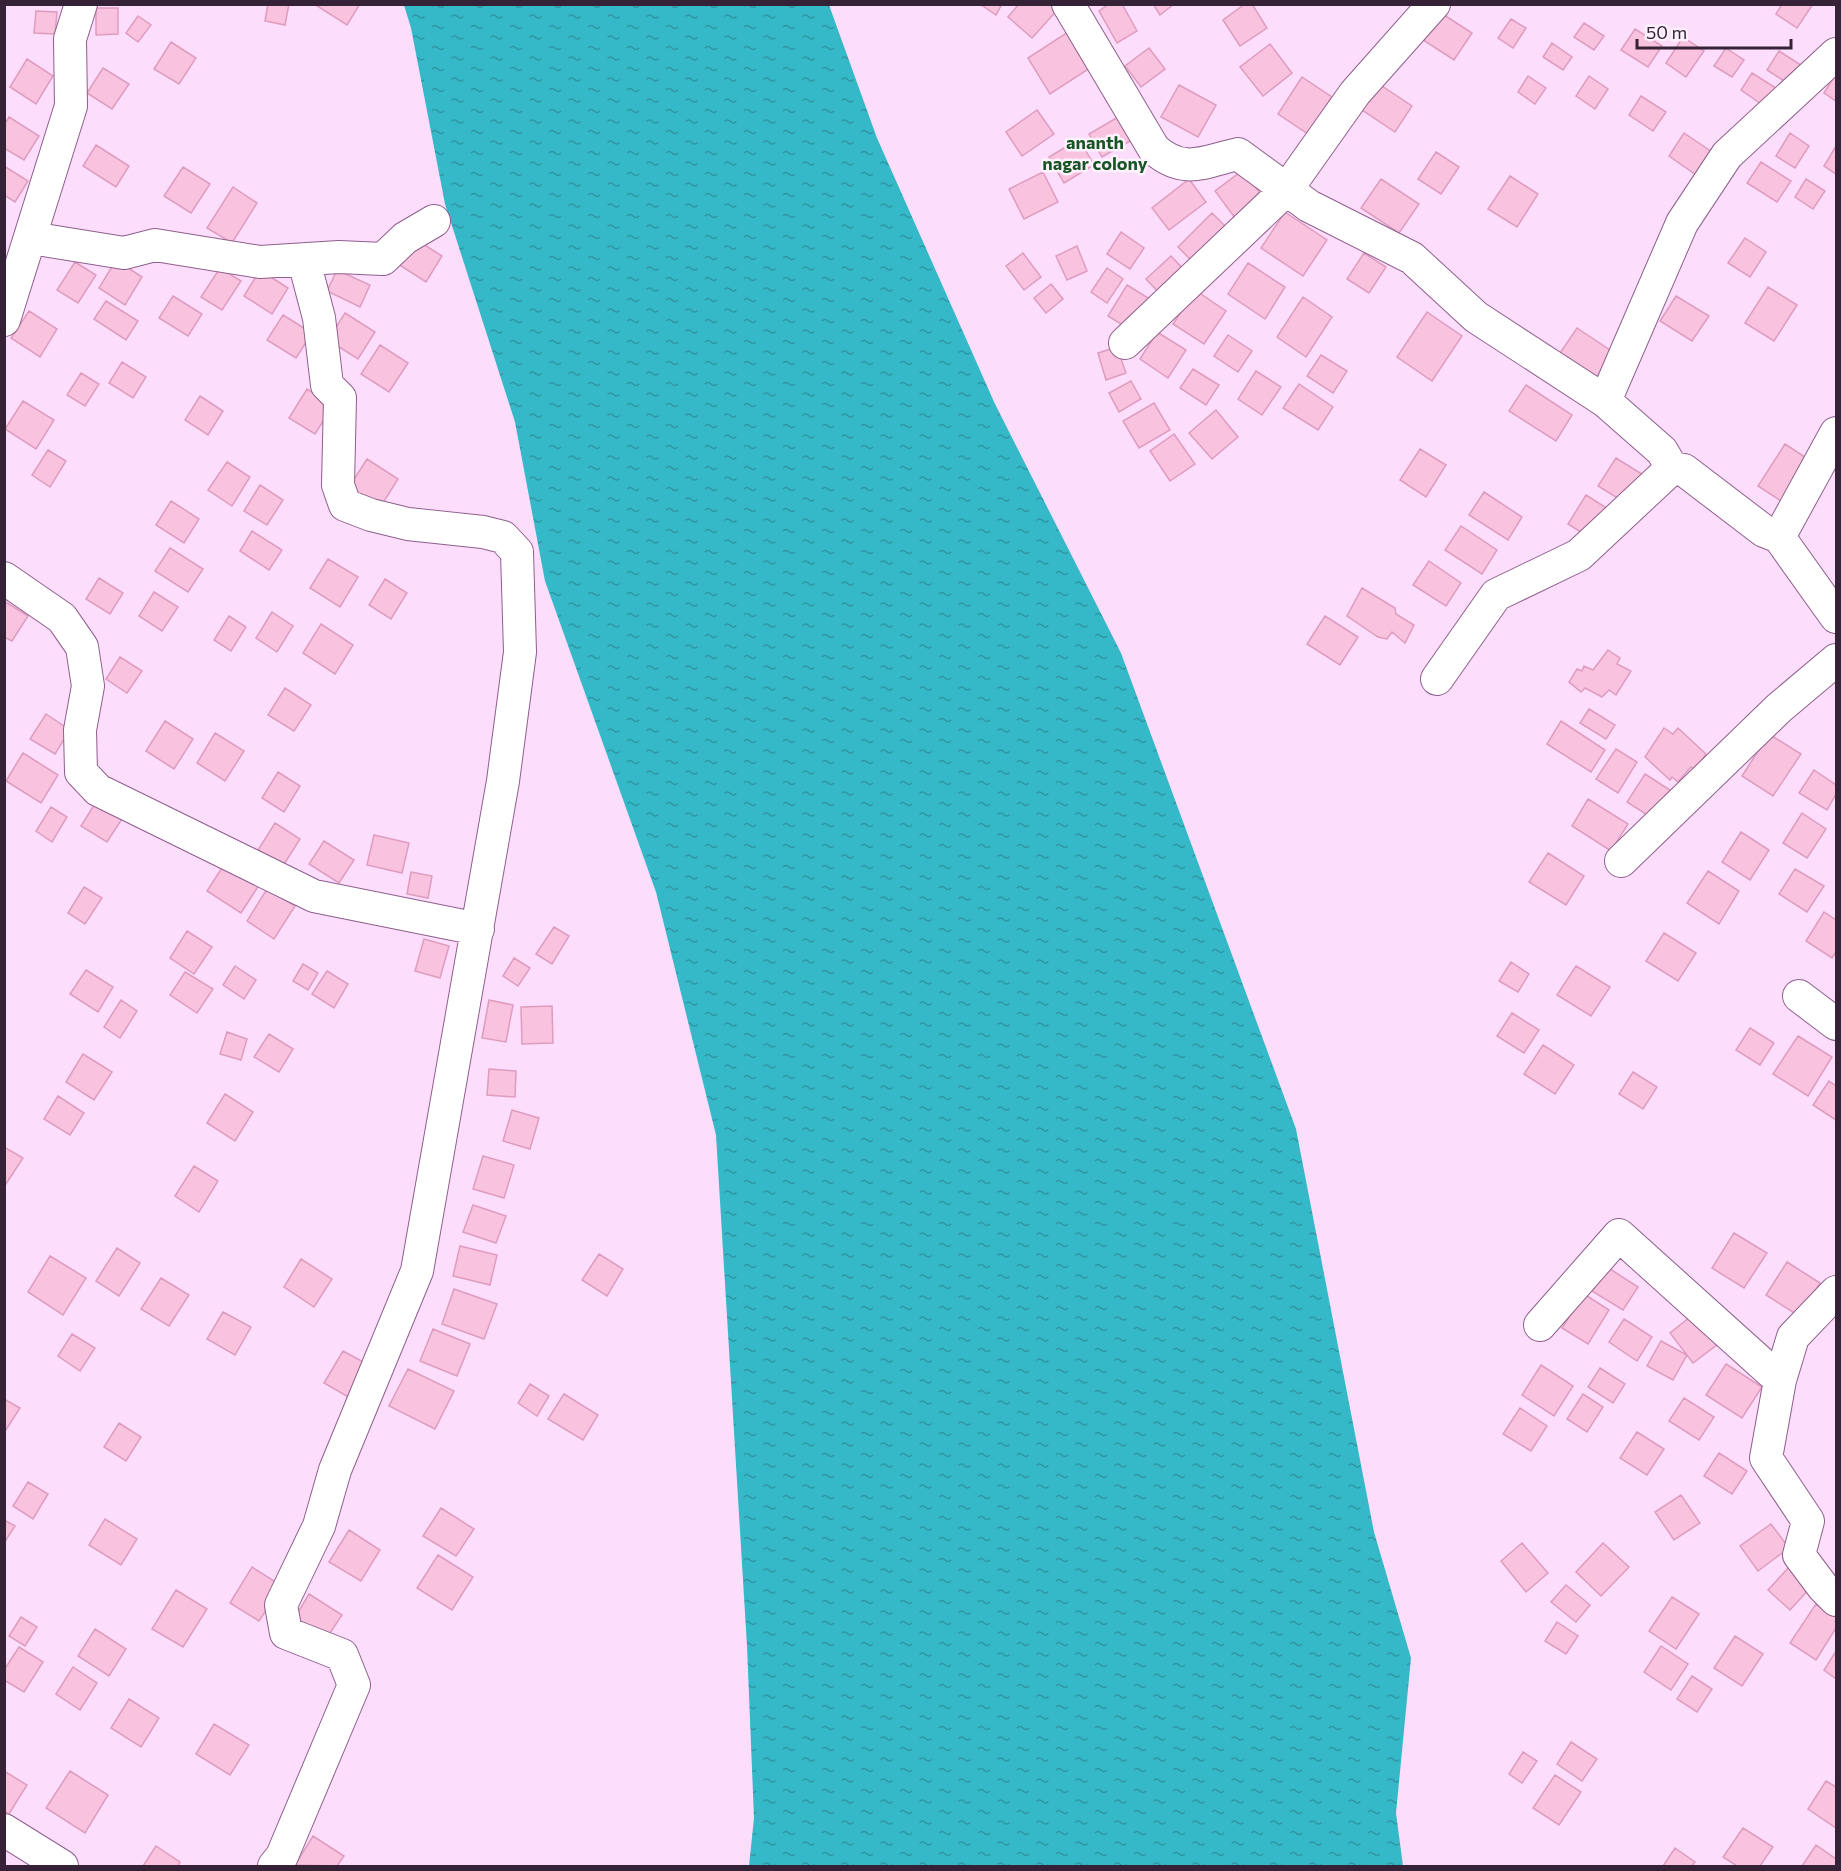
<svg xmlns="http://www.w3.org/2000/svg" width="1841" height="1871" viewBox="0 0 1841 1871" font-family="Commissioner,sans-serif">
	<style>
		.water { fill: url(#water-ripples) }
		.building { fill: #f9c2de; stroke: #de9cbe; stroke-width: 1.5 }
		.lines { fill: none; stroke-linecap: round; stroke-linejoin: round }
		.minor-casing { stroke: #8e5f8d; stroke-width: 34 }
		.minor { stroke: #fff; stroke-width: 32 }
		.labels { text-anchor: middle; stroke-width: 5; stroke-linejoin: round; paint-order: stroke }
		.neighbourhood-label { font-size: 18px; font-weight: bold; fill: #175424; stroke: #fdf2fd }
	</style>
	<defs>
		<pattern id="water-ripples" width="26" height="14" patternUnits="userSpaceOnUse" patternTransform="scale(1.5)"><rect width="26" height="14" fill="#35b8c8"/><path d="M2 4q2-2 4 0t4 0M15 11q2-2 4 0t4 0" fill="none" stroke="#2e95a3"/></pattern>
	</defs>
	<rect width="100%" height="100%" fill="#fdddfc"/>
	<!-- water -->
	<path class="water" d="M 404,5 L 829,5 L 877,138 L 995,404 L 1121,653 L 1296,1129 L 1374,1532 L 1411,1658 L 1396,1813 L 1403,1866 L 749,1866 L 754,1818 L 747,1646 L 716,1135 L 656,892 L 545,581 L 515,422 L 445,204 L 411,28 Z"/>
	<!-- building -->
	<path class="building" d="M 268,4 L 289,4 L 285,25 L 265,21 Z
		M 314,4 L 360,4 L 347,25 Z
		M 980,4 L 1002,4 L 996,15 Z
		M 1019,4 L 1057,4 L 1060,7 L 1032,38 L 1008,17 Z
		M 1109,4 L 1122,4 L 1137,31 L 1117,43 L 1099,11 Z
		M 1153,4 L 1174,4 L 1160,15 Z
		M 1245,4 L 1252,4 L 1267,28 L 1240,46 L 1223,20 Z
		M 1782,4 L 1813,4 L 1797,28 L 1776,14 Z
		M 96,8 L 118,8 L 118,34 L 96,35 Z
		M 36,11 L 57,12 L 55,34 L 34,33 Z
		M 1438,11 L 1472,33 L 1454,60 L 1420,38 Z
		M 138,16 L 151,25 L 138,42 L 126,33 Z
		M 1511,19 L 1526,28 L 1513,48 L 1498,38 Z
		M 1584,23 L 1604,36 L 1594,50 L 1574,37 Z
		M 1635,29 L 1662,46 L 1648,67 L 1621,50 Z
		M 1071,30 L 1093,66 L 1050,94 L 1028,58 Z
		M 1683,37 L 1704,51 L 1686,77 L 1666,63 Z
		M 171,42 L 196,58 L 179,84 L 154,69 Z
		M 1552,43 L 1572,57 L 1563,70 L 1543,57 Z
		M 1270,44 L 1292,73 L 1263,96 L 1240,67 Z
		M 1149,48 L 1165,69 L 1141,87 L 1125,66 Z
		M 1726,48 L 1744,60 L 1732,77 L 1714,66 Z
		M 1779,51 L 1807,69 L 1795,88 L 1767,70 Z
		M 27,59 L 53,76 L 36,104 L 10,87 Z
		M 103,68 L 129,84 L 112,109 L 87,93 Z
		M 1752,73 L 1779,90 L 1767,108 L 1741,90 Z
		M 1836,73 L 1836,101 L 1824,93 Z
		M 1528,76 L 1546,88 L 1535,104 L 1518,92 Z
		M 1589,76 L 1608,89 L 1595,109 L 1576,96 Z
		M 1302,77 L 1332,97 L 1308,134 L 1278,114 Z
		M 1379,84 L 1412,106 L 1395,132 L 1362,110 Z
		M 1179,85 L 1216,105 L 1198,137 L 1161,117 Z
		M 1641,96 L 1666,112 L 1653,131 L 1629,115 Z
		M 1037,110 L 1054,134 L 1022,156 L 1006,132 Z
		M 9,117 L 39,136 L 24,160 L 4,148 L 4,125 Z
		M 1118,117 L 1132,140 L 1102,157 L 1089,134 Z
		M 1684,133 L 1715,154 L 1699,177 L 1669,156 Z
		M 1790,133 L 1809,146 L 1795,168 L 1776,156 Z
		M 1079,139 L 1094,165 L 1064,183 L 1049,157 Z
		M 96,145 L 129,166 L 116,187 L 83,166 Z
		M 1836,146 L 1836,174 L 1824,166 Z
		M 1436,152 L 1459,167 L 1441,194 L 1418,179 Z
		M 1761,162 L 1791,181 L 1777,202 L 1747,183 Z
		M 4,166 L 28,181 L 15,202 L 4,195 Z
		M 183,167 L 210,184 L 191,213 L 164,196 Z
		M 1243,170 L 1266,201 L 1238,222 L 1215,191 Z
		M 1043,172 L 1058,202 L 1024,219 L 1009,189 Z
		M 1510,176 L 1538,194 L 1517,227 L 1488,209 Z
		M 1189,179 L 1206,202 L 1169,230 L 1152,208 Z
		M 1381,179 L 1419,204 L 1399,233 L 1361,208 Z
		M 1806,179 L 1825,191 L 1813,209 L 1795,197 Z
		M 233,187 L 257,203 L 232,243 L 207,228 Z
		M 1285,212 L 1327,240 L 1303,276 L 1261,248 Z
		M 1212,213 L 1233,234 L 1199,268 L 1178,247 Z
		M 1121,232 L 1144,248 L 1130,269 L 1107,254 Z
		M 1745,238 L 1766,252 L 1750,277 L 1728,263 Z
		M 415,239 L 442,256 L 426,282 L 398,264 Z
		M 1077,246 L 1087,271 L 1067,280 L 1056,256 Z
		M 1023,253 L 1041,277 L 1024,290 L 1006,266 Z
		M 1364,253 L 1386,267 L 1369,293 L 1347,279 Z
		M 1171,256 L 1188,274 L 1163,297 L 1146,279 Z
		M 116,260 L 142,277 L 125,305 L 99,288 Z
		M 75,262 L 96,275 L 78,303 L 57,290 Z
		M 1248,263 L 1285,287 L 1265,319 L 1228,294 Z
		M 220,268 L 241,281 L 222,310 L 201,297 Z
		M 1107,268 L 1123,279 L 1107,303 L 1091,292 Z
		M 260,270 L 288,288 L 272,314 L 244,296 Z
		M 337,270 L 370,285 L 360,307 L 327,291 Z
		M 1051,284 L 1063,299 L 1046,313 L 1034,298 Z
		M 1127,285 L 1153,301 L 1134,332 L 1108,316 Z
		M 1768,287 L 1797,305 L 1774,341 L 1745,323 Z
		M 1195,290 L 1226,311 L 1204,344 L 1173,324 Z
		M 173,296 L 202,314 L 188,336 L 159,318 Z
		M 1676,296 L 1709,316 L 1692,341 L 1660,321 Z
		M 1303,297 L 1332,317 L 1306,357 L 1277,337 Z
		M 106,301 L 138,321 L 126,340 L 94,319 Z
		M 29,311 L 57,329 L 40,357 L 11,338 Z
		M 1427,312 L 1462,336 L 1432,381 L 1397,357 Z
		M 345,313 L 375,332 L 358,359 L 328,340 Z
		M 283,315 L 312,333 L 296,358 L 267,340 Z
		M 1577,328 L 1619,356 L 1599,387 L 1556,359 Z
		M 1157,332 L 1186,350 L 1168,378 L 1140,359 Z
		M 1228,335 L 1252,351 L 1238,372 L 1214,356 Z
		M 380,345 L 408,363 L 389,392 L 361,374 Z
		M 1117,347 L 1126,373 L 1106,380 L 1098,353 Z
		M 1321,355 L 1347,371 L 1333,393 L 1307,376 Z
		M 122,362 L 146,377 L 133,398 L 109,383 Z
		M 1193,369 L 1219,385 L 1206,405 L 1180,388 Z
		M 1256,371 L 1281,387 L 1262,415 L 1238,399 Z
		M 81,373 L 99,384 L 85,406 L 67,395 Z
		M 1131,381 L 1141,399 L 1119,412 L 1109,393 Z
		M 1299,384 L 1333,407 L 1318,430 L 1283,408 Z
		M 1526,385 L 1572,415 L 1556,441 L 1509,411 Z
		M 307,389 L 333,406 L 315,434 L 289,418 Z
		M 200,396 L 223,411 L 208,435 L 185,420 Z
		M 23,401 L 54,420 L 36,449 L 5,429 Z
		M 1154,403 L 1170,430 L 1139,448 L 1123,421 Z
		M 1216,410 L 1238,437 L 1212,459 L 1189,433 Z
		M 1174,434 L 1195,464 L 1170,481 L 1150,451 Z
		M 1785,444 L 1814,463 L 1787,505 L 1758,486 Z
		M 1420,449 L 1446,465 L 1426,497 L 1400,480 Z
		M 48,450 L 66,461 L 50,487 L 32,475 Z
		M 1616,458 L 1645,476 L 1627,504 L 1598,486 Z
		M 367,459 L 398,479 L 381,506 L 349,487 Z
		M 227,462 L 250,477 L 232,506 L 208,490 Z
		M 260,485 L 283,500 L 267,525 L 244,511 Z
		M 1484,492 L 1522,517 L 1508,540 L 1469,515 Z
		M 1586,495 L 1608,509 L 1590,538 L 1568,524 Z
		M 171,501 L 199,519 L 184,543 L 156,525 Z
		M 1461,526 L 1497,550 L 1482,574 L 1445,550 Z
		M 252,531 L 282,550 L 269,570 L 240,551 Z
		M 170,548 L 203,569 L 188,592 L 155,571 Z
		M 328,559 L 358,577 L 340,607 L 310,588 Z
		M 1429,561 L 1461,583 L 1446,606 L 1413,585 Z
		M 99,578 L 123,593 L 110,614 L 86,599 Z
		M 385,579 L 407,593 L 391,619 L 369,605 Z
		M 1362,588 L 1395,608 L 1396,614 L 1414,625 L 1405,643 L 1392,632 L 1387,639 L 1378,637 L 1347,616 Z
		M 154,592 L 178,607 L 162,631 L 139,616 Z
		M 4,601 L 28,616 L 12,641 L 4,637 Z
		M 272,612 L 293,626 L 277,652 L 256,638 Z
		M 229,616 L 246,627 L 231,651 L 214,640 Z
		M 1325,616 L 1358,637 L 1340,665 L 1307,644 Z
		M 321,624 L 353,645 L 335,674 L 303,653 Z
		M 1608,650 L 1620,658 L 1617,664 L 1631,671 L 1616,695 L 1609,690 L 1602,697 L 1585,688 L 1581,692 L 1569,682 L 1577,669 L 1582,671 L 1584,666 L 1593,670 Z
		M 120,657 L 142,671 L 127,693 L 106,679 Z
		M 285,688 L 311,705 L 294,731 L 268,715 Z
		M 1589,709 L 1615,725 L 1606,739 L 1580,723 Z
		M 46,714 L 70,730 L 55,754 L 30,739 Z
		M 165,721 L 193,739 L 174,769 L 146,751 Z
		M 1561,721 L 1605,750 L 1591,772 L 1547,744 Z
		M 1664,728 L 1673,734 L 1678,728 L 1706,754 L 1695,770 L 1691,767 L 1678,782 L 1672,777 L 1670,780 L 1645,757 Z
		M 215,733 L 244,751 L 225,781 L 197,763 Z
		M 1769,734 L 1801,754 L 1773,796 L 1742,776 Z
		M 1616,749 L 1637,762 L 1618,793 L 1596,779 Z
		M 23,753 L 58,775 L 41,803 L 6,781 Z
		M 1814,770 L 1836,785 L 1836,794 L 1827,810 L 1799,793 Z
		M 278,772 L 300,786 L 284,812 L 262,798 Z
		M 1645,774 L 1673,792 L 1655,820 L 1627,802 Z
		M 1588,799 L 1628,824 L 1611,851 L 1572,826 Z
		M 96,802 L 122,819 L 107,842 L 81,826 Z
		M 51,807 L 67,817 L 52,842 L 36,831 Z
		M 1802,813 L 1826,829 L 1807,858 L 1783,843 Z
		M 275,823 L 300,839 L 283,866 L 258,850 Z
		M 1741,832 L 1769,850 L 1750,880 L 1722,862 Z
		M 374,835 L 409,843 L 402,873 L 367,865 Z
		M 324,841 L 354,860 L 339,883 L 309,864 Z
		M 1548,853 L 1584,876 L 1566,905 L 1529,882 Z
		M 227,860 L 261,882 L 241,913 L 207,891 Z
		M 1795,869 L 1824,886 L 1807,912 L 1779,894 Z
		M 1708,871 L 1739,891 L 1719,924 L 1687,903 Z
		M 411,872 L 432,876 L 428,898 L 407,894 Z
		M 84,887 L 102,898 L 85,924 L 68,913 Z
		M 267,889 L 295,906 L 274,939 L 247,921 Z
		M 1824,912 L 1836,920 L 1836,952 L 1832,958 L 1806,941 Z
		M 554,927 L 569,936 L 552,964 L 536,954 Z
		M 187,931 L 212,947 L 194,974 L 170,958 Z
		M 1664,933 L 1696,953 L 1678,981 L 1646,961 Z
		M 424,939 L 449,946 L 440,978 L 415,971 Z
		M 514,958 L 530,968 L 518,986 L 503,976 Z
		M 1511,962 L 1529,974 L 1518,992 L 1499,981 Z
		M 303,964 L 318,973 L 308,990 L 293,981 Z
		M 235,966 L 256,980 L 244,999 L 223,985 Z
		M 1576,966 L 1610,987 L 1591,1016 L 1557,995 Z
		M 86,970 L 113,987 L 98,1012 L 70,994 Z
		M 327,971 L 348,984 L 334,1008 L 312,994 Z
		M 185,972 L 213,989 L 197,1013 L 170,995 Z
		M 121,1000 L 137,1011 L 120,1038 L 104,1027 Z
		M 489,1000 L 513,1005 L 506,1042 L 482,1038 Z
		M 552,1006 L 553,1043 L 522,1044 L 521,1007 Z
		M 1512,1013 L 1539,1030 L 1524,1053 L 1497,1036 Z
		M 1750,1028 L 1774,1043 L 1760,1065 L 1736,1050 Z
		M 227,1032 L 247,1039 L 241,1060 L 220,1054 Z
		M 269,1034 L 293,1049 L 279,1072 L 254,1057 Z
		M 1798,1036 L 1832,1057 L 1808,1096 L 1773,1074 Z
		M 1543,1045 L 1574,1065 L 1555,1094 L 1524,1074 Z
		M 83,1054 L 112,1072 L 94,1100 L 66,1082 Z
		M 489,1069 L 516,1071 L 515,1097 L 487,1095 Z
		M 1633,1072 L 1657,1087 L 1643,1109 L 1619,1094 Z
		M 1829,1081 L 1836,1086 L 1836,1120 L 1813,1105 Z
		M 225,1094 L 253,1112 L 235,1141 L 207,1123 Z
		M 58,1096 L 84,1113 L 70,1135 L 44,1119 Z
		M 512,1110 L 539,1118 L 530,1149 L 503,1141 Z
		M 4,1147 L 23,1158 L 4,1187 Z
		M 483,1156 L 514,1165 L 504,1198 L 473,1189 Z
		M 194,1166 L 218,1181 L 199,1212 L 175,1196 Z
		M 473,1205 L 506,1216 L 496,1243 L 463,1232 Z
		M 1734,1233 L 1767,1253 L 1744,1288 L 1712,1268 Z
		M 460,1246 L 497,1255 L 490,1285 L 453,1276 Z
		M 117,1248 L 140,1263 L 119,1296 L 96,1281 Z
		M 599,1254 L 623,1269 L 607,1296 L 582,1280 Z
		M 50,1256 L 86,1278 L 63,1315 L 28,1292 Z
		M 301,1259 L 332,1279 L 314,1307 L 284,1287 Z
		M 1787,1262 L 1820,1283 L 1799,1316 L 1766,1295 Z
		M 1607,1267 L 1638,1287 L 1623,1310 L 1592,1291 Z
		M 161,1278 L 189,1295 L 169,1326 L 141,1309 Z
		M 454,1289 L 497,1304 L 484,1339 L 442,1324 Z
		M 1584,1294 L 1609,1310 L 1588,1344 L 1562,1328 Z
		M 223,1312 L 251,1327 L 235,1355 L 207,1339 Z
		M 1694,1314 L 1718,1344 L 1693,1363 L 1670,1333 Z
		M 1624,1319 L 1652,1337 L 1637,1361 L 1609,1342 Z
		M 433,1329 L 470,1344 L 457,1376 L 420,1361 Z
		M 72,1334 L 95,1348 L 80,1371 L 58,1356 Z
		M 1661,1341 L 1687,1355 L 1673,1380 L 1647,1366 Z
		M 343,1351 L 369,1365 L 350,1398 L 324,1383 Z
		M 1726,1364 L 1762,1387 L 1742,1418 L 1706,1395 Z
		M 1541,1365 L 1573,1386 L 1554,1416 L 1522,1395 Z
		M 1600,1368 L 1625,1384 L 1613,1403 L 1588,1387 Z
		M 408,1369 L 454,1391 L 435,1429 L 389,1406 Z
		M 530,1384 L 549,1396 L 537,1416 L 518,1403 Z
		M 564,1394 L 598,1415 L 583,1440 L 548,1419 Z
		M 1583,1394 L 1603,1407 L 1587,1432 L 1567,1419 Z
		M 1684,1398 L 1714,1417 L 1699,1440 L 1669,1421 Z
		M 4,1399 L 20,1408 L 4,1433 Z
		M 1520,1408 L 1547,1426 L 1531,1451 L 1503,1434 Z
		M 119,1423 L 141,1437 L 126,1461 L 104,1447 Z
		M 1637,1432 L 1664,1449 L 1647,1475 L 1620,1458 Z
		M 1719,1453 L 1747,1471 L 1732,1494 L 1704,1476 Z
		M 28,1482 L 48,1494 L 33,1519 L 13,1506 Z
		M 1681,1495 L 1700,1523 L 1674,1540 L 1655,1512 Z
		M 441,1508 L 474,1529 L 456,1556 L 423,1536 Z
		M 105,1519 L 137,1539 L 121,1565 L 89,1545 Z
		M 4,1520 L 15,1526 L 4,1543 Z
		M 1771,1524 L 1789,1548 L 1758,1571 L 1740,1546 Z
		M 349,1530 L 380,1550 L 361,1581 L 329,1562 Z
		M 1522,1543 L 1548,1573 L 1526,1592 L 1501,1561 Z
		M 1603,1543 L 1629,1567 L 1601,1596 L 1576,1572 Z
		M 438,1555 L 473,1577 L 452,1610 L 417,1588 Z
		M 252,1567 L 282,1586 L 259,1621 L 230,1603 Z
		M 1789,1567 L 1811,1587 L 1790,1610 L 1768,1590 Z
		M 1566,1585 L 1590,1605 L 1576,1622 L 1551,1602 Z
		M 176,1590 L 207,1609 L 183,1647 L 152,1629 Z
		M 309,1594 L 342,1615 L 326,1639 L 294,1619 Z
		M 1672,1597 L 1699,1614 L 1676,1649 L 1649,1631 Z
		M 1816,1604 L 1836,1617 L 1836,1628 L 1816,1660 L 1790,1643 Z
		M 21,1617 L 37,1627 L 25,1646 L 9,1636 Z
		M 1557,1622 L 1578,1636 L 1566,1654 L 1545,1641 Z
		M 95,1629 L 126,1649 L 109,1676 L 78,1656 Z
		M 1735,1636 L 1763,1654 L 1742,1686 L 1714,1668 Z
		M 1661,1646 L 1688,1664 L 1671,1690 L 1644,1672 Z
		M 19,1647 L 43,1662 L 24,1692 L 4,1680 L 4,1670 Z
		M 1836,1651 L 1836,1679 L 1824,1670 Z
		M 73,1667 L 97,1683 L 80,1710 L 56,1694 Z
		M 1692,1676 L 1712,1689 L 1697,1712 L 1677,1699 Z
		M 129,1699 L 159,1718 L 141,1747 L 111,1728 Z
		M 214,1724 L 249,1745 L 230,1775 L 196,1754 Z
		M 1571,1742 L 1597,1759 L 1582,1781 L 1557,1764 Z
		M 1523,1752 L 1537,1761 L 1522,1783 L 1509,1774 Z
		M 4,1771 L 27,1785 L 9,1814 L 4,1811 Z
		M 70,1771 L 108,1795 L 85,1833 L 46,1808 Z
		M 1555,1775 L 1581,1792 L 1559,1825 L 1533,1808 Z
		M 1826,1781 L 1836,1787 L 1836,1828 L 1808,1809 Z
		M 1743,1828 L 1773,1847 L 1760,1866 L 1737,1866 L 1723,1857 Z
		M 313,1836 L 344,1856 L 337,1866 L 295,1865 Z
		M 1816,1845 L 1836,1859 L 1836,1866 L 1802,1866 Z
		M 156,1846 L 180,1862 L 178,1866 L 143,1866 Z
		M 1675,1848 L 1695,1862 L 1692,1866 L 1663,1866 Z"/>
	<g class="lines">
		<defs>
			<path id="minor" d="M 1068,4 L 1154,149 C 1184,175 1203,162 1238,154 L 1309,206 L 1412,258 L 1476,317 L 1605,401 L 1662,451 L 1672,468
				M 31,238 L 124,253 L 155,245 L 260,262 L 339,257 L 383,259 L 405,238 L 434,221
				M 4,320 L 71,106 L 70,39 L 81,4
				M 1125,343 L 1287,189 L 1355,93 L 1434,4
				M 1605,401 L 1682,223 L 1727,155 L 1836,54
				M 1672,468 L 1684,470 L 1764,531 L 1779,537 L 1836,617
				M 1779,537 L 1836,433
				M 4,578 L 62,618 L 82,647 L 88,686 L 80,730 L 81,772 L 98,790 L 314,896 L 478,929
				M 1437,679 L 1496,595 L 1579,555 L 1672,468
				M 1621,861 L 1779,708 L 1836,660
				M 1799,996 L 1836,1024
				M 1836,1292 L 1793,1337 L 1780,1380 L 1766,1458 L 1808,1521 L 1799,1555 L 1823,1587 L 1836,1600
				M 1540,1325 L 1619,1235 L 1780,1380
				M 4,1830 L 62,1866
				M 274,1866 L 282,1856 L 354,1685 L 342,1655 L 286,1633 L 281,1605 L 319,1526 L 335,1470 L 417,1271 L 503,781 L 520,652 L 517,552 L 503,537 L 483,532 L 408,524 L 371,515 L 345,505 L 338,485 L 340,398 L 327,385 L 319,318 L 304,261"/>
		</defs>
		<!-- minor casing -->
		<use href="#minor" class="minor-casing"/>
		<!-- minor -->
		<use href="#minor" class="minor"/>
	</g>
	<g class="labels">
		<!-- neighbourhood labels -->
		<g class="neighbourhood-label">
			<text x="1095" y="149">ananth<tspan x="1095" dy="21">nagar colony</tspan></text>
		</g>
	</g>
	<!-- border -->
	<rect width="1841" height="1871" fill="none" stroke="#362236" stroke-width="12"/>
	<!-- scale -->
	<path d="M1637 39v9h154v-9" fill="none" stroke="#362236" stroke-width="3"/>
	<text x="1646" y="39" font-size="18" fill="#362236" stroke="#fdf2fd" stroke-width="4.5" paint-order="stroke">50 m</text>
</svg>
